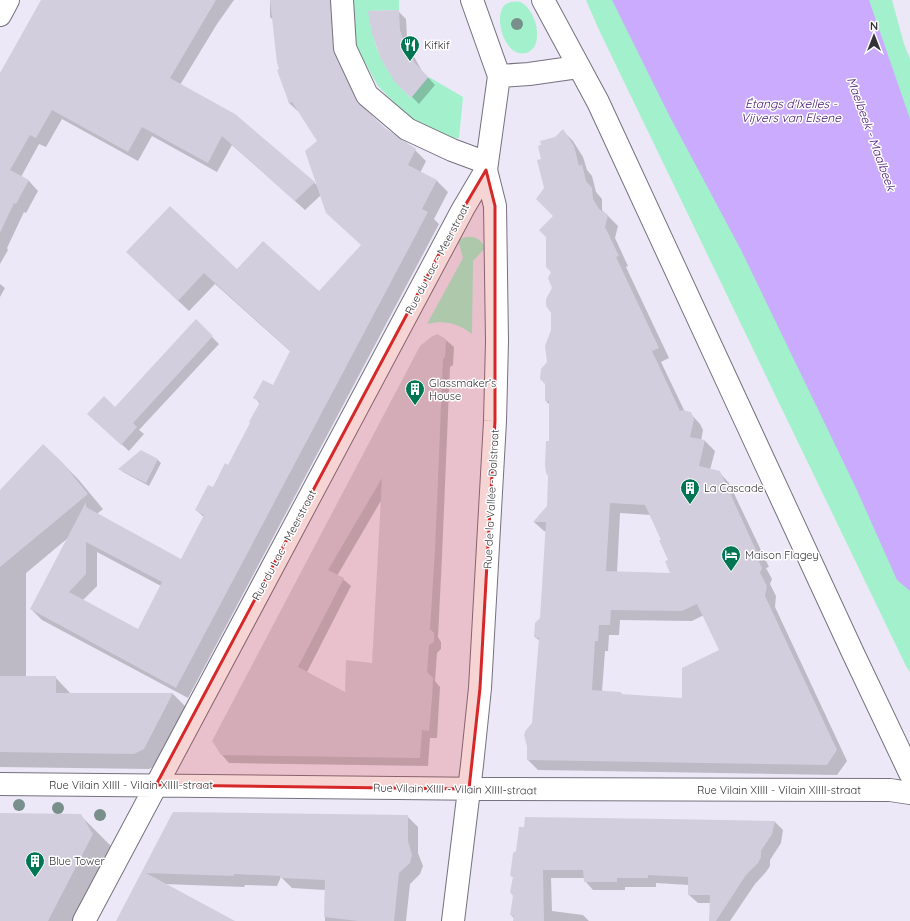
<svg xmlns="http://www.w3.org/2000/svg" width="910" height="921" viewBox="0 0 910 921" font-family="Quicksand,sans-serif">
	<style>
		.green { fill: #a3f0cc }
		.water { fill: #caabfe }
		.shadow { fill: #0003; fill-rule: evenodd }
		.building { fill: #d3cedd; fill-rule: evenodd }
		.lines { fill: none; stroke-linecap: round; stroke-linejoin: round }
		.minor-casing { stroke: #75717e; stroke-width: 24 }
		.major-casing { stroke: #75717e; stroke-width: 24 }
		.minor { stroke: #fff; stroke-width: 22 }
		.major { stroke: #fff; stroke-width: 22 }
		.tree { fill: #788f8c }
		.marked { fill: #d62828; fill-opacity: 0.2; stroke: #d62828; stroke-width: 3; stroke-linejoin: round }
		.labels { text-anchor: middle; stroke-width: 3; stroke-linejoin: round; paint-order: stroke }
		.poi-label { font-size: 11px; fill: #343338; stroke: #fff; text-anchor: start }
		.street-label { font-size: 11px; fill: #343338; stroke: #fff }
		.water-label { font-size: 12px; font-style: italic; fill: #421170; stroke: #fff }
	</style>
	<rect width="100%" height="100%" fill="#ede8f7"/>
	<!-- green -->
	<path class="green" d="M 351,0 L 399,0 L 399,10 L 369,11 C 371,45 386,75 411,98 L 429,77 L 463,97 L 459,138 L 452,138 L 409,118 L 378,86 L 356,47 Z
		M 586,0 L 892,0 L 904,44 L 910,59 L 910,672 L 906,666 L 599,30 Z
		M 511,2 C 514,2 517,1 520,2 C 536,8 546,47 526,53 C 506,58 494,21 503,7 C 505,4 508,3 511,2 Z
		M 466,237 C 475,236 481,239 485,248 L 473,261 L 472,334 C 458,323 444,320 427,324 L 463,258 L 458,240 Z"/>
	<!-- water -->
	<path class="water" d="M 612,0 L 869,0 L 910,119 L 910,591 L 897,580 L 856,488 L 741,250 L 669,115 Z"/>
	<!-- shadow -->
	<path class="shadow" d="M 42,0 L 234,0 L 217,24 L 180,85 L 234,115 L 318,186 L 319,141 L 300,113 L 289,103 L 280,70 L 273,20 L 270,17 L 270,0 L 343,0 L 344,65 L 368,114 L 385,129 L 415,150 L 426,161 L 420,173 L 437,181 L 448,192 L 434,219 L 439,224 L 188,698 L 42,620 L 31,609 L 68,538 L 26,573 L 26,677 L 55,677 L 71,694 L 173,694 L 188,709 L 159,764 L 149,769 L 0,767 L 0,492 L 62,463 L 78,479 L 103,509 L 97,514 L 182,561 L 204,517 L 196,510 L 229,466 L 260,404 L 255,398 L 273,387 L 291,352 L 215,284 L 189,311 L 138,263 L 237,271 L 319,293 L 362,245 L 321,195 L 305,210 L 232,145 L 217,172 L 152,136 L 138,161 L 62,119 L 46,147 L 39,144 L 21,177 L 29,181 L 38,191 L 26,213 L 24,212 L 7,248 L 8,250 L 0,264 L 0,76 ZM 97,552 L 161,586 L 138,630 L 83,600 L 97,586 Z
		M 398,11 L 406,19 L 407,38 L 413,55 L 422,71 L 435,85 L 419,104 L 395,80 Z
		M 563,131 L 573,141 L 583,157 L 587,170 L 592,176 L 596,192 L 602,199 L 602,210 L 618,226 L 615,238 L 628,266 L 626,267 L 669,358 L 661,362 L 685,412 L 690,413 L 700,424 L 703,430 L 701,441 L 705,441 L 715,451 L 710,470 L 719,472 L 729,483 L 769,567 L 766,568 L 772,579 L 770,584 L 776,596 L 775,607 L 847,761 L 837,775 L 538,770 L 528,760 L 528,747 L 533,723 L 540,641 L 535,637 L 541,619 L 547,532 L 544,531 L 534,522 L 548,507 L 550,405 L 546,401 L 552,330 L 554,288 L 552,272 L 555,216 L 545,188 L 542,160 L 556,138 ZM 620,513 L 651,515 L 663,540 L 669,560 L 672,574 L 617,573 ZM 704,615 L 720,650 L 683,699 L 623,695 L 621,693 L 602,692 L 605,651 L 608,651 L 609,635 L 619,635 L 620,620 L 692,621 Z
		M 0,284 L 5,288 L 0,297 Z
		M 196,321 L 219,344 L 139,430 L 144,434 L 129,451 L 96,421 L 115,408 Z
		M 446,340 L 454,347 L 453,365 L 450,367 L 442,557 L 438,637 L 441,642 L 441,649 L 437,653 L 435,681 L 440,687 L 437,738 L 430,738 L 428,766 L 229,763 L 222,755 ZM 382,499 L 373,664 L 346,694 L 307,672 L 351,586 L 343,579 L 337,576 Z
		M 141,451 L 158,460 L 161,463 L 149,486 L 123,472 L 120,469 Z
		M 174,813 L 407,816 L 418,827 L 418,853 L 423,866 L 420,874 L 410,884 L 406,921 L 325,921 L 325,890 L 292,888 L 281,877 L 277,886 L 245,885 L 244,887 L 164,884 L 227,921 L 117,921 Z
		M 0,814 L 80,815 L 110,845 L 122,864 L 93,921 L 0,921 Z
		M 775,822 L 783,830 L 781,843 L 770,860 L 770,866 L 766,872 L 755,884 L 730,921 L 710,921 L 711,903 L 698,903 L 689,895 L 689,885 L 656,883 L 656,887 L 625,887 L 625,890 L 593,890 L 585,881 L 584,878 L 551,878 L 552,911 L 583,915 L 589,921 L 514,921 L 515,919 L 511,915 L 514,896 L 514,878 L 511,875 Z"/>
	<!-- building -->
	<path class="building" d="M 41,0 L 216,0 L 170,78 L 235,114 L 315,182 L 295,201 L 222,136 L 208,163 L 142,127 L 128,152 L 52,110 L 36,138 L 30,135 L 10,170 L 29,180 L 16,204 L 14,203 L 0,233 L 0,73 Z
		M 270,0 L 330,0 L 334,53 L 356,100 L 385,128 L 416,149 L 408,165 L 437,180 L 422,209 L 428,212 L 176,688 L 30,609 L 86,502 L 86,507 L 181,559 L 204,515 L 195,510 L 208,485 L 213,487 L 225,463 L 228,465 L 250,423 L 249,422 L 260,402 L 253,398 L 263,380 L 273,385 L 290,351 L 204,273 L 178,301 L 126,252 L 170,206 L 237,269 L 263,241 L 319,291 L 361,245 L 326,213 L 305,151 L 317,141 L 292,102 L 289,103 L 277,70 L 279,69 L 277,63 ZM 86,542 L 162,582 L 138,629 L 69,592 L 86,574 Z
		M 399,10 L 400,30 L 406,47 L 415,63 L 428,77 L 411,98 L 394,81 L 381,59 L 372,34 L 368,11 Z
		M 563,129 L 574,146 L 579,166 L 582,164 L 586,181 L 592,188 L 593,199 L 599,209 L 608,215 L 605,227 L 619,256 L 616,257 L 659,348 L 652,351 L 680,411 L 682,410 L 691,412 L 694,419 L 690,437 L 705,440 L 699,466 L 720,471 L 759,557 L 757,558 L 762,568 L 760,573 L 767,586 L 765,596 L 837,750 L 827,765 L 527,760 L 527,747 L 524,735 L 526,730 L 532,723 L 539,638 L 534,637 L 535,623 L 540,618 L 546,522 L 533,522 L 547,506 L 548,476 L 546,473 L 545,464 L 546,441 L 549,441 L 549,401 L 545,401 L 545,384 L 540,379 L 541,369 L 547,362 L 545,346 L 551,330 L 551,313 L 546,306 L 546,299 L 552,288 L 548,278 L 551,272 L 546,267 L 546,237 L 539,230 L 553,216 L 536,199 L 544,188 L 537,160 L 541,159 L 538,146 L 541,145 L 540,141 L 555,137 ZM 610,503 L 645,505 L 661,540 L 659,540 L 668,560 L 665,561 L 670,573 L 606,571 ZM 697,604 L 719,650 L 682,668 L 682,698 L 621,694 L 621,692 L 592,690 L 595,641 L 598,641 L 599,625 L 610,625 L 611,610 L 682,611 Z
		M 196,319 L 213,336 L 133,423 L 137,427 L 121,445 L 87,414 L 104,396 L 115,407 Z
		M 437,334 L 446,339 L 445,357 L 443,359 L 435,549 L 430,629 L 434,633 L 434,642 L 429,645 L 427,672 L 433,678 L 432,698 L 429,731 L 422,730 L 420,758 L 221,755 L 212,741 L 420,346 L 431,337 ZM 382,478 L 372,663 L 346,660 L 345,692 L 298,667 L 344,578 L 328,570 Z
		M 43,444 L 62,462 L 88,494 L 0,567 L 0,490 Z
		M 141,450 L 158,459 L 146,483 L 118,469 Z
		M 0,676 L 56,676 L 56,693 L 173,693 L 144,749 L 134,754 L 0,752 Z
		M 173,812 L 408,815 L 408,841 L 412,855 L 410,863 L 399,873 L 394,921 L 358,921 L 324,917 L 325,880 L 280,878 L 280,876 L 234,874 L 234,876 L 146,873 L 235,921 L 116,921 Z
		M 0,813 L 81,814 L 93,834 L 48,921 L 0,921 Z
		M 525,817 L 667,819 L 775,821 L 772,834 L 761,851 L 761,857 L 758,863 L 746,875 L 716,921 L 709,921 L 710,895 L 688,895 L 688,877 L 648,875 L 648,878 L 617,878 L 617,882 L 584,882 L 583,870 L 543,870 L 544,921 L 513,921 L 514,916 L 510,915 L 513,896 L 510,892 L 513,877 L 510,876 L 513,853 L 516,851 L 519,827 L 524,827 Z"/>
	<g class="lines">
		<defs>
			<path id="minor" d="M 342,0 L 345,48 L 367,95 L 407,129 L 452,150 L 487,163
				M 543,0 L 598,102 L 853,653 L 910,773
				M 499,76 L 529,74 L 578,67
				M 0,784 L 492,789 L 890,790 L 910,793
				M 84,921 L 463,209 L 486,170
				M 453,921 L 472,765 L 480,688 L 495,421 L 497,341 L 495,206 L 486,170 L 499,76 L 472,0"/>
			<path id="major" d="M 0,15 L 8,0"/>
		</defs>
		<!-- minor casing -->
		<use href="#minor" class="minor-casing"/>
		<!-- major casing -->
		<use href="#major" class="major-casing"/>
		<!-- minor -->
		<use href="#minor" class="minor"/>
		<!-- major -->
		<use href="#major" class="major"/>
	</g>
	<!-- trees -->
	<g class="tree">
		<circle cx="517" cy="24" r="6"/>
		<circle cx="19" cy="805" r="6"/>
		<circle cx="58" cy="808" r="6"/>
		<circle cx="100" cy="815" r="6"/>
	</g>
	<!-- marked area -->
	<path class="marked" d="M 486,170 L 495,206 L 495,421 L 480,688 L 469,789 L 156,785 L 463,209 Z"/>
	<!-- icons -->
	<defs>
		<symbol id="restaurant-pin" viewBox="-11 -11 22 30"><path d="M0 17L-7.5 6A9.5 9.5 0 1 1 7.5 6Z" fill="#007652" stroke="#fff"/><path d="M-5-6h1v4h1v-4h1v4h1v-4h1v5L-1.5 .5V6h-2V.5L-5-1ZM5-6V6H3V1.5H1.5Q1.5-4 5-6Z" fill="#fff"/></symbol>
		<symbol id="building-pin" viewBox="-11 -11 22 30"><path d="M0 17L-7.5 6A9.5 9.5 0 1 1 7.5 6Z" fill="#007652" stroke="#fff"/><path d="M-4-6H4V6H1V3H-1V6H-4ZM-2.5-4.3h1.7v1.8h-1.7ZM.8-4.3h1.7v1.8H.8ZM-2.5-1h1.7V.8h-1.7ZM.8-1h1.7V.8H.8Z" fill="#fff"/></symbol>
		<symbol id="hotel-pin" viewBox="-11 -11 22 30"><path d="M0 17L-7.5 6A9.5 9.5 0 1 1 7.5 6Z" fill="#007652" stroke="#fff"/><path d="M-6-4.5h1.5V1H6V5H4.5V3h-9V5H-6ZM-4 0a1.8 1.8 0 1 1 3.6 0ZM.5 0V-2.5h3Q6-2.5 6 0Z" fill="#fff"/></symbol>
	</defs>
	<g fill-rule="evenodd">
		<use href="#restaurant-pin" x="399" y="34" width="22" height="30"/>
		<use href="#building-pin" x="404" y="378" width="22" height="30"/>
		<use href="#building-pin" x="679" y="477" width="22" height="30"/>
		<use href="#hotel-pin" x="720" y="544" width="22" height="30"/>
		<use href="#building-pin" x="24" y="850" width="22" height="30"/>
	</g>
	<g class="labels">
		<!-- poi labels -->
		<g class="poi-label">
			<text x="424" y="49">Kifkif</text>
			<text x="429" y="387">Glassmaker’s<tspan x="429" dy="13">House</tspan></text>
			<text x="704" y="492">La Cascade</text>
			<text x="745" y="559">Maison Flagey</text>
			<text x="49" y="865">Blue Tower</text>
		</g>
		<!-- street labels -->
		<g class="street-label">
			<text transform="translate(437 259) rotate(-62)" y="4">Rue du Lac - Meerstraat</text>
			<text transform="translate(491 499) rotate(-87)" y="4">Rue de la Vallée - Dalstraat</text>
			<text transform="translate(284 545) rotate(-62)" y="4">Rue du Lac - Meerstraat</text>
			<text x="131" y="789">Rue Vilain XIIII - Vilain XIIII-straat</text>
			<text transform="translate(455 789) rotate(1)" y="4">Rue Vilain XIIII - Vilain XIIII-straat</text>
			<text x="779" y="794">Rue Vilain XIIII - Vilain XIIII-straat</text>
		</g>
		<!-- water labels -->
		<g class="water-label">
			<text x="791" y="108">Étangs d'Ixelles -<tspan x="791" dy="14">Vijvers van Elsene</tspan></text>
			<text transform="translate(871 134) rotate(70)" y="4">Maelbeek - Maalbeek</text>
		</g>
	</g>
	<!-- north arrow -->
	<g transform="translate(874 36)" stroke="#ffffff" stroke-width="3" paint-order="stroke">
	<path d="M0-3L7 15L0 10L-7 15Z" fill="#343338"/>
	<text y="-6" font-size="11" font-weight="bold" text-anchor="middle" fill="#343338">N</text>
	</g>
</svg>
